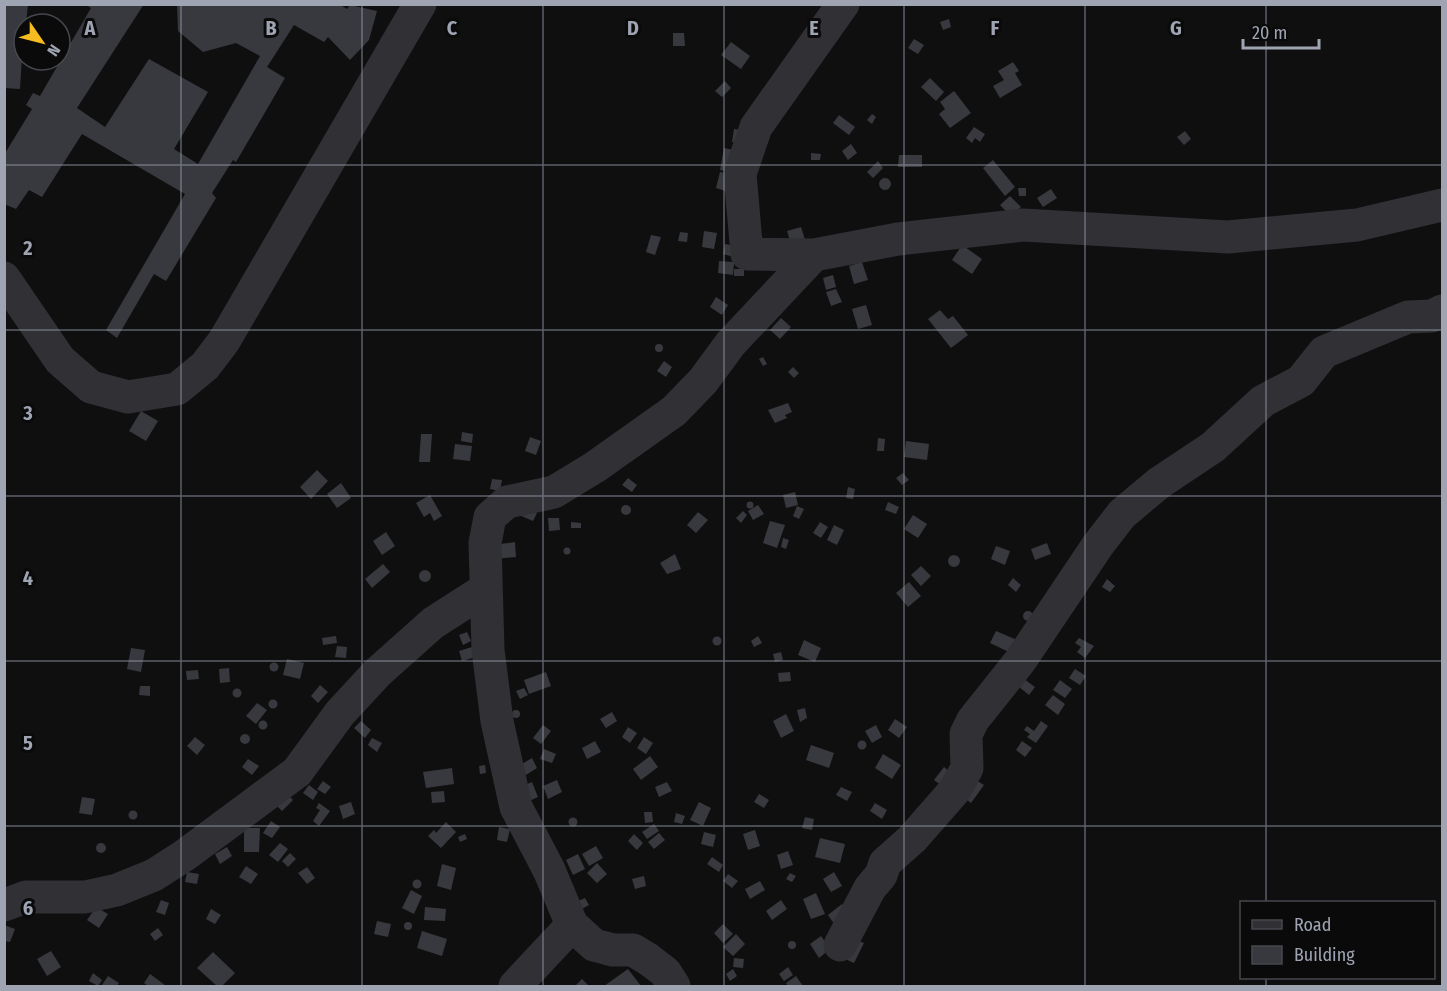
<svg xmlns="http://www.w3.org/2000/svg" width="1447" height="991" viewBox="0 0 1447 991" font-family="'Fira Sans Condensed',sans-serif">
	<style>
		.building { fill: #38393e }
		.lines { fill: none; stroke-linecap: round; stroke-linejoin: round }
		.minor { stroke: #303035; stroke-width: 33 }
		.grid { fill: none; stroke: #9fa4b2; stroke-width: 1.5; stroke-opacity: 0.55 }
		.grid-label { font-size: 20px; text-anchor: middle; font-weight: bold; fill: #9fa4b2; stroke: #0a0a0b; stroke-width: 6; stroke-linejoin: round; paint-order: stroke }
	</style>
	<rect width="100%" height="100%" fill="#0f0f10"/>
	<!-- building -->
	<path class="building" d="M 5,4 L 28,4 L 26,24 L 24,24 L 20,89 L 4,88 Z
		M 85,4 L 144,4 L 77,108 L 105,127 L 149,59 L 208,92 L 174,149 L 198,164 L 260,56 L 236,43 L 203,52 L 178,31 L 177,4 L 339,4 L 347,9 L 350,5 L 377,11 L 369,40 L 350,60 L 328,37 L 324,42 L 294,25 L 267,67 L 285,78 L 236,162 L 233,160 L 212,193 L 216,198 L 166,281 L 154,274 L 117,338 L 106,330 L 185,194 L 82,134 L 42,197 L 29,190 L 16,209 L 4,204 L 4,155 L 32,109 L 26,105 L 33,93 L 40,96 L 91,8 Z
		M 949,19 L 951,27 L 943,30 L 940,22 Z
		M 673,33 L 684,33 L 685,46 L 673,46 Z
		M 914,39 L 924,45 L 918,54 L 908,48 Z
		M 731,42 L 750,56 L 741,69 L 721,55 Z
		M 1013,62 L 1019,71 L 1015,73 L 1022,85 L 1000,98 L 993,86 L 1004,80 L 998,71 Z
		M 930,78 L 944,92 L 936,101 L 921,87 Z
		M 725,81 L 731,88 L 722,97 L 715,91 Z
		M 954,91 L 971,113 L 950,128 L 939,114 L 945,109 L 940,102 Z
		M 872,114 L 876,117 L 872,124 L 867,120 Z
		M 839,115 L 855,127 L 849,135 L 833,123 Z
		M 974,127 L 985,134 L 980,142 L 975,138 L 972,143 L 966,138 Z
		M 734,129 L 742,130 L 740,143 L 732,142 Z
		M 1185,131 L 1191,139 L 1184,145 L 1177,137 Z
		M 851,144 L 857,153 L 848,160 L 842,151 Z
		M 724,148 L 738,151 L 734,173 L 720,170 Z
		M 811,153 L 821,154 L 820,160 L 811,160 Z
		M 899,155 L 922,155 L 922,167 L 898,167 Z
		M 993,160 L 1015,187 L 1005,196 L 983,168 Z
		M 878,161 L 883,168 L 873,178 L 867,172 Z
		M 720,172 L 733,175 L 729,192 L 716,188 Z
		M879 184a6 6 0 1 1 12 0a6 6 0 1 1-12 0Z
		M 1018,188 L 1026,188 L 1026,196 L 1019,196 Z
		M 1051,189 L 1057,198 L 1043,207 L 1037,198 Z
		M 1010,196 L 1021,207 L 1011,216 L 1000,205 Z
		M 801,227 L 807,246 L 793,250 L 787,231 Z
		M 704,231 L 717,233 L 714,249 L 702,247 Z
		M 680,232 L 688,233 L 687,242 L 678,241 Z
		M 651,235 L 661,237 L 655,255 L 646,252 Z
		M 725,244 L 736,246 L 734,257 L 723,254 Z
		M 962,245 L 982,259 L 972,274 L 952,260 Z
		M 719,261 L 734,262 L 733,275 L 718,273 Z
		M 862,262 L 868,280 L 854,284 L 849,266 Z
		M 734,269 L 744,269 L 744,276 L 734,276 Z
		M 833,275 L 836,287 L 826,290 L 823,278 Z
		M 836,289 L 842,302 L 831,306 L 826,292 Z
		M 716,297 L 728,305 L 722,315 L 710,307 Z
		M 866,305 L 872,325 L 858,329 L 852,309 Z
		M 940,310 L 948,319 L 953,316 L 968,335 L 951,348 L 928,319 Z
		M 781,318 L 791,327 L 780,339 L 770,330 Z
		M655 348a4 4 0 1 1 8 0a4 4 0 1 1-8 0Z
		M 763,357 L 767,364 L 763,366 L 759,359 Z
		M 664,361 L 672,367 L 666,377 L 657,371 Z
		M 793,367 L 799,373 L 794,378 L 788,372 Z
		M 788,403 L 792,412 L 785,415 L 787,418 L 775,423 L 768,410 Z
		M 141,411 L 158,421 L 146,441 L 129,431 Z
		M 462,432 L 473,434 L 472,443 L 461,441 Z
		M 421,434 L 432,434 L 430,462 L 419,462 Z
		M 530,437 L 541,441 L 536,455 L 525,451 Z
		M 878,438 L 885,439 L 884,451 L 877,451 Z
		M 906,441 L 929,444 L 927,460 L 904,457 Z
		M 455,444 L 472,446 L 470,461 L 453,459 Z
		M 317,470 L 328,481 L 311,499 L 300,487 Z
		M 903,473 L 909,480 L 902,485 L 896,478 Z
		M 628,478 L 637,485 L 632,492 L 622,485 Z
		M 492,479 L 502,480 L 500,491 L 490,489 Z
		M 341,483 L 351,498 L 337,508 L 327,494 Z
		M 848,487 L 855,489 L 853,499 L 846,498 Z
		M 795,492 L 798,505 L 786,508 L 783,495 Z
		M 430,495 L 442,516 L 434,521 L 430,513 L 424,517 L 416,503 Z
		M746.5 505a3.5 3.5 0 1 1 7 0a3.5 3.5 0 1 1-7 0Z
		M 888,502 L 899,507 L 896,514 L 885,510 Z
		M621 510a5 5 0 1 1 10 0a5 5 0 1 1-10 0Z
		M 758,505 L 764,514 L 753,520 L 748,511 Z
		M 797,506 L 804,509 L 799,519 L 793,516 Z
		M 522,507 L 537,513 L 533,521 L 519,515 Z
		M 743,511 L 747,515 L 741,523 L 736,518 Z
		M 698,512 L 708,520 L 696,533 L 687,525 Z
		M 913,515 L 927,524 L 918,538 L 904,529 Z
		M 548,518 L 559,518 L 560,530 L 549,531 Z
		M 770,521 L 785,525 L 777,548 L 763,543 Z
		M 571,522 L 581,523 L 581,528 L 571,528 Z
		M 820,522 L 828,527 L 821,538 L 813,533 Z
		M 834,525 L 844,530 L 837,545 L 827,540 Z
		M 386,532 L 395,546 L 382,555 L 373,541 Z
		M 783,538 L 789,540 L 786,549 L 781,547 Z
		M 515,542 L 516,557 L 494,559 L 492,545 Z
		M 1047,543 L 1051,554 L 1035,560 L 1031,549 Z
		M 996,546 L 1010,551 L 1005,565 L 991,559 Z
		M563.5 551a3.5 3.5 0 1 1 7 0a3.5 3.5 0 1 1-7 0Z
		M 675,554 L 681,569 L 667,574 L 660,563 Z
		M948 561a6 6 0 1 1 12 0a6 6 0 1 1-12 0Z
		M 383,564 L 390,572 L 372,588 L 365,579 Z
		M 921,566 L 931,576 L 921,586 L 911,575 Z
		M419 576a6 6 0 1 1 12 0a6 6 0 1 1-12 0Z
		M 1013,578 L 1021,585 L 1016,592 L 1008,585 Z
		M 1107,579 L 1115,586 L 1110,592 L 1102,587 Z
		M 909,582 L 921,596 L 908,607 L 896,593 Z
		M1023 616a5 5 0 1 1 10 0a5 5 0 1 1-10 0Z
		M 996,631 L 1017,640 L 1011,653 L 990,643 Z
		M 467,632 L 471,641 L 463,645 L 459,635 Z
		M 336,636 L 337,643 L 323,645 L 322,638 Z
		M 758,636 L 762,643 L 754,647 L 751,641 Z
		M712.5 641a4.5 4.5 0 1 1 9 0a4.5 4.5 0 1 1-9 0Z
		M 1079,638 L 1094,646 L 1085,658 L 1077,652 L 1081,647 L 1075,643 Z
		M 804,640 L 821,648 L 815,662 L 798,655 Z
		M 337,646 L 347,647 L 346,658 L 335,657 Z
		M 472,647 L 476,657 L 462,661 L 459,651 Z
		M 131,648 L 145,650 L 141,672 L 127,669 Z
		M 781,652 L 783,660 L 775,662 L 773,654 Z
		M 287,659 L 304,663 L 300,679 L 283,675 Z
		M269.5 667a4.5 4.5 0 1 1 9 0a4.5 4.5 0 1 1-9 0Z
		M 229,668 L 230,682 L 220,683 L 219,669 Z
		M 1075,669 L 1086,676 L 1080,685 L 1069,678 Z
		M 198,670 L 199,679 L 187,680 L 186,671 Z
		M 546,672 L 551,686 L 529,694 L 524,680 Z
		M 790,672 L 791,681 L 779,682 L 778,673 Z
		M 1024,679 L 1035,687 L 1029,695 L 1019,687 Z
		M 1060,680 L 1072,689 L 1065,698 L 1053,690 Z
		M 320,685 L 328,692 L 318,703 L 311,696 Z
		M 140,686 L 150,686 L 150,696 L 139,695 Z
		M 524,688 L 528,695 L 520,699 L 516,691 Z
		M232.5 693a4.5 4.5 0 1 1 9 0a4.5 4.5 0 1 1-9 0Z
		M 1053,695 L 1065,704 L 1058,715 L 1045,705 Z
		M268.5 704a4.5 4.5 0 1 1 9 0a4.5 4.5 0 1 1-9 0Z
		M 257,703 L 267,710 L 256,724 L 246,716 Z
		M 805,708 L 807,718 L 800,722 L 797,710 Z
		M512 714a4 4 0 1 1 8 0a4 4 0 1 1-8 0Z
		M 612,712 L 617,721 L 606,728 L 600,719 Z
		M 786,714 L 794,731 L 781,738 L 773,721 Z
		M 895,719 L 907,727 L 899,738 L 888,730 Z
		M258.5 725a4.5 4.5 0 1 1 9 0a4.5 4.5 0 1 1-9 0Z
		M 361,721 L 371,730 L 365,738 L 354,728 Z
		M 1041,721 L 1048,726 L 1036,743 L 1027,737 L 1030,734 L 1024,730 L 1027,726 L 1034,731 Z
		M 543,725 L 551,731 L 541,744 L 533,738 Z
		M 876,725 L 882,737 L 872,743 L 865,731 Z
		M 628,727 L 637,733 L 630,743 L 622,737 Z
		M240 739a5 5 0 1 1 10 0a5 5 0 1 1-10 0Z
		M 195,737 L 205,745 L 197,755 L 187,746 Z
		M 644,737 L 653,743 L 646,754 L 637,748 Z
		M 372,738 L 382,743 L 377,752 L 368,745 Z
		M857.5 745a4.5 4.5 0 1 1 9 0a4.5 4.5 0 1 1-9 0Z
		M 595,741 L 601,752 L 587,759 L 582,748 Z
		M 1022,741 L 1032,748 L 1025,757 L 1016,750 Z
		M 811,745 L 834,753 L 829,768 L 806,760 Z
		M 544,749 L 556,754 L 552,763 L 540,759 Z
		M 883,754 L 901,765 L 892,779 L 875,768 Z
		M 650,756 L 658,767 L 641,780 L 633,769 Z
		M 532,758 L 537,768 L 526,775 L 520,765 Z
		M 248,759 L 259,766 L 252,775 L 242,767 Z
		M 485,765 L 486,773 L 480,774 L 479,766 Z
		M 944,767 L 956,777 L 946,789 L 934,780 Z
		M 452,768 L 454,784 L 426,788 L 423,772 Z
		M 971,777 L 984,785 L 971,803 L 959,794 Z
		M 557,780 L 562,792 L 548,799 L 543,786 Z
		M 323,781 L 331,787 L 325,794 L 317,789 Z
		M 532,782 L 538,797 L 527,802 L 520,787 Z
		M 667,782 L 672,791 L 659,797 L 655,787 Z
		M 309,785 L 318,792 L 313,800 L 303,793 Z
		M 841,787 L 852,792 L 847,801 L 836,795 Z
		M 444,791 L 445,802 L 432,803 L 431,792 Z
		M 759,794 L 769,800 L 764,808 L 754,802 Z
		M 288,795 L 293,800 L 282,811 L 277,806 Z
		M 82,797 L 95,799 L 92,815 L 79,813 Z
		M 351,802 L 355,814 L 343,819 L 339,806 Z
		M 699,802 L 711,808 L 703,826 L 690,820 Z
		M 319,803 L 330,811 L 319,826 L 313,821 L 320,810 L 316,808 Z
		M 875,803 L 887,810 L 882,819 L 870,811 Z
		M128.5 815a4.5 4.5 0 1 1 9 0a4.5 4.5 0 1 1-9 0Z
		M 644,812 L 652,812 L 653,822 L 645,823 Z
		M 676,813 L 685,816 L 682,824 L 674,822 Z
		M 805,817 L 814,819 L 812,830 L 802,828 Z
		M568.5 822a4.5 4.5 0 1 1 9 0a4.5 4.5 0 1 1-9 0Z
		M 271,821 L 280,827 L 272,838 L 263,833 Z
		M 446,822 L 456,832 L 441,848 L 428,836 L 434,830 L 436,833 Z
		M 654,824 L 659,831 L 647,839 L 642,832 Z
		M 499,827 L 510,829 L 507,842 L 497,840 Z
		M 244,828 L 260,828 L 259,852 L 244,852 Z
		M 755,830 L 760,846 L 748,850 L 743,834 Z
		M 704,832 L 716,835 L 713,847 L 701,844 Z
		M 659,833 L 665,840 L 654,849 L 648,842 Z
		M 465,834 L 467,839 L 460,842 L 458,837 Z
		M 634,834 L 643,843 L 637,850 L 628,841 Z
		M 820,838 L 845,844 L 840,863 L 815,857 Z
		M 280,843 L 288,849 L 278,862 L 269,855 Z
		M96 848a5 5 0 1 1 10 0a5 5 0 1 1-10 0Z
		M 596,846 L 603,858 L 589,866 L 582,854 Z
		M 227,847 L 232,856 L 220,864 L 215,854 Z
		M 788,851 L 793,865 L 781,869 L 777,855 Z
		M 290,853 L 296,859 L 288,867 L 282,861 Z
		M 578,854 L 585,869 L 573,875 L 566,860 Z
		M 712,857 L 723,865 L 719,872 L 707,864 Z
		M 597,863 L 607,874 L 597,883 L 587,873 Z
		M 442,864 L 456,868 L 451,890 L 437,886 Z
		M 246,866 L 258,874 L 251,884 L 239,877 Z
		M 307,867 L 315,878 L 307,884 L 298,873 Z
		M 187,872 L 199,874 L 197,884 L 185,882 Z
		M 834,872 L 842,886 L 831,892 L 823,879 Z
		M 790,873 L 796,876 L 792,882 L 786,879 Z
		M 728,874 L 738,881 L 732,888 L 723,881 Z
		M 644,876 L 646,886 L 635,889 L 632,879 Z
		M412.5 884a4.5 4.5 0 1 1 9 0a4.5 4.5 0 1 1-9 0Z
		M 760,881 L 765,890 L 750,899 L 745,889 Z
		M 411,890 L 422,896 L 414,914 L 402,908 Z
		M 816,893 L 825,914 L 811,919 L 803,899 Z
		M 585,898 L 589,905 L 580,910 L 576,902 Z
		M 161,900 L 169,903 L 165,915 L 156,912 Z
		M 781,900 L 787,909 L 772,920 L 766,911 Z
		M 842,904 L 850,914 L 835,925 L 828,915 Z
		M 96,907 L 108,914 L 99,928 L 87,920 Z
		M 425,907 L 446,909 L 445,921 L 424,920 Z
		M 211,909 L 221,915 L 215,924 L 206,919 Z
		M 377,921 L 391,924 L 388,937 L 374,934 Z
		M404 926a4 4 0 1 1 8 0a4 4 0 1 1-8 0Z
		M 723,924 L 733,934 L 723,943 L 714,933 Z
		M 4,925 L 15,929 L 10,942 L 4,941 Z
		M 158,928 L 163,935 L 155,941 L 150,934 Z
		M 422,931 L 447,939 L 442,956 L 417,948 Z
		M 736,934 L 745,944 L 733,956 L 723,947 Z
		M 821,936 L 830,949 L 819,958 L 810,944 Z
		M 850,937 L 864,943 L 854,963 L 841,957 Z
		M788 945a4 4 0 1 1 8 0a4 4 0 1 1-8 0Z
		M 51,951 L 61,967 L 47,976 L 37,959 Z
		M 213,952 L 235,973 L 222,986 L 217,986 L 197,968 Z
		M 734,958 L 744,959 L 743,968 L 733,967 Z
		M 788,967 L 793,975 L 784,981 L 779,974 Z
		M 628,969 L 641,986 L 604,986 Z
		M 733,969 L 737,976 L 730,981 L 726,974 Z
		M 93,973 L 102,980 L 98,986 L 89,981 Z
		M 150,974 L 165,985 L 164,986 L 148,986 L 144,983 Z
		M 108,976 L 119,983 L 117,986 L 102,985 Z
		M 796,976 L 803,986 L 788,986 L 786,983 Z
		M 582,979 L 589,986 L 575,986 Z"/>
	<g class="lines">
		<!-- minor -->
		<path class="minor" d="M 843,4 L 756,127 L 740,174 L 747,254 L 814,255 L 898,239 L 1023,225 L 1228,237 L 1357,225 L 1442,205
			M 4,278 L 60,360 L 91,387 L 128,397 L 177,389 L 205,366 L 224,341 L 420,4
			M 4,905 L 26,897 L 85,897 L 117,890 L 154,875 L 185,855 L 297,772 L 340,713 L 377,673 L 433,623 L 486,589
			M 840,945 L 870,888 L 881,875 L 885,863 L 912,839 L 955,790 L 967,768 L 966,734 L 973,720 L 1020,661 L 1098,545 L 1122,514 L 1159,483 L 1213,447 L 1263,401 L 1301,381 L 1324,352 L 1408,317 L 1432,316 L 1442,311
			M 515,986 L 572,925
			M 674,986 L 665,972 L 648,959 L 633,950 L 613,950 L 594,945 L 572,925 L 549,870 L 516,807 L 497,721 L 488,650 L 485,543 L 490,517 L 507,502 L 554,492 L 595,467 L 674,411 L 703,381 L 731,343 L 814,255"/>
	</g>
	<!-- grid -->
	<path class="grid" d="M 181,4 L 181,986M 362,4 L 362,986M 543,4 L 543,986M 724,4 L 724,986M 904,4 L 904,986M 1085,4 L 1085,986M 1266,4 L 1266,902M 4,165 L 1442,165M 4,330 L 1442,330M 4,496 L 1442,496M 4,661 L 1442,661M 4,826 L 1442,826M 1266,978 L 1266,986"/>
	<g class="grid-label">
		<text x="90" y="35">A</text>
		<text x="271" y="35">B</text>
		<text x="452" y="35">C</text>
		<text x="633" y="35">D</text>
		<text x="814" y="35">E</text>
		<text x="995" y="35">F</text>
		<text x="1176" y="35">G</text>
		<text x="28" y="255">2</text>
		<text x="28" y="420">3</text>
		<text x="28" y="585">4</text>
		<text x="28" y="750">5</text>
		<text x="28" y="915">6</text>
	</g>
	<!-- border -->
	<rect width="1447" height="991" fill="none" stroke="#9fa4b2" stroke-width="12"/>
	<!-- legend -->
	<rect x="1240" y="901" width="195" height="78" fill="#0a0a0b" stroke="#46484e" stroke-width="1.5"/>
	<rect x="1252" y="920" width="30" height="9" fill="#303035" stroke="#46484e" stroke-width="1.5"/>
	<text x="1294" y="931" font-size="18" fill="#9fa4b2">Road</text>
	<rect x="1252" y="946" width="30" height="18" fill="#38393e" stroke="#46484e" stroke-width="1.5"/>
	<text x="1294" y="961" font-size="18" fill="#9fa4b2">Building</text>
	<!-- north arrow -->
	<g transform="translate(42 42) rotate(125)"><circle r="28" fill="#0a0a0b" stroke="#46484e" stroke-width="1.5"/>
	<path d="M0-4.5L10 22L0 15L-10 22Z" fill="#f7bc20"/>
	<text y="-9" font-size="16" font-weight="bold" text-anchor="middle" fill="#9fa4b2">N</text>
	</g>
	<!-- scale -->
	<path d="M1243 39v9h76v-9" fill="none" stroke="#9fa4b2" stroke-width="3"/>
	<text x="1252" y="39" font-size="18" fill="#9fa4b2" stroke="#0a0a0b" stroke-width="4.5" paint-order="stroke">20 m</text>
</svg>
